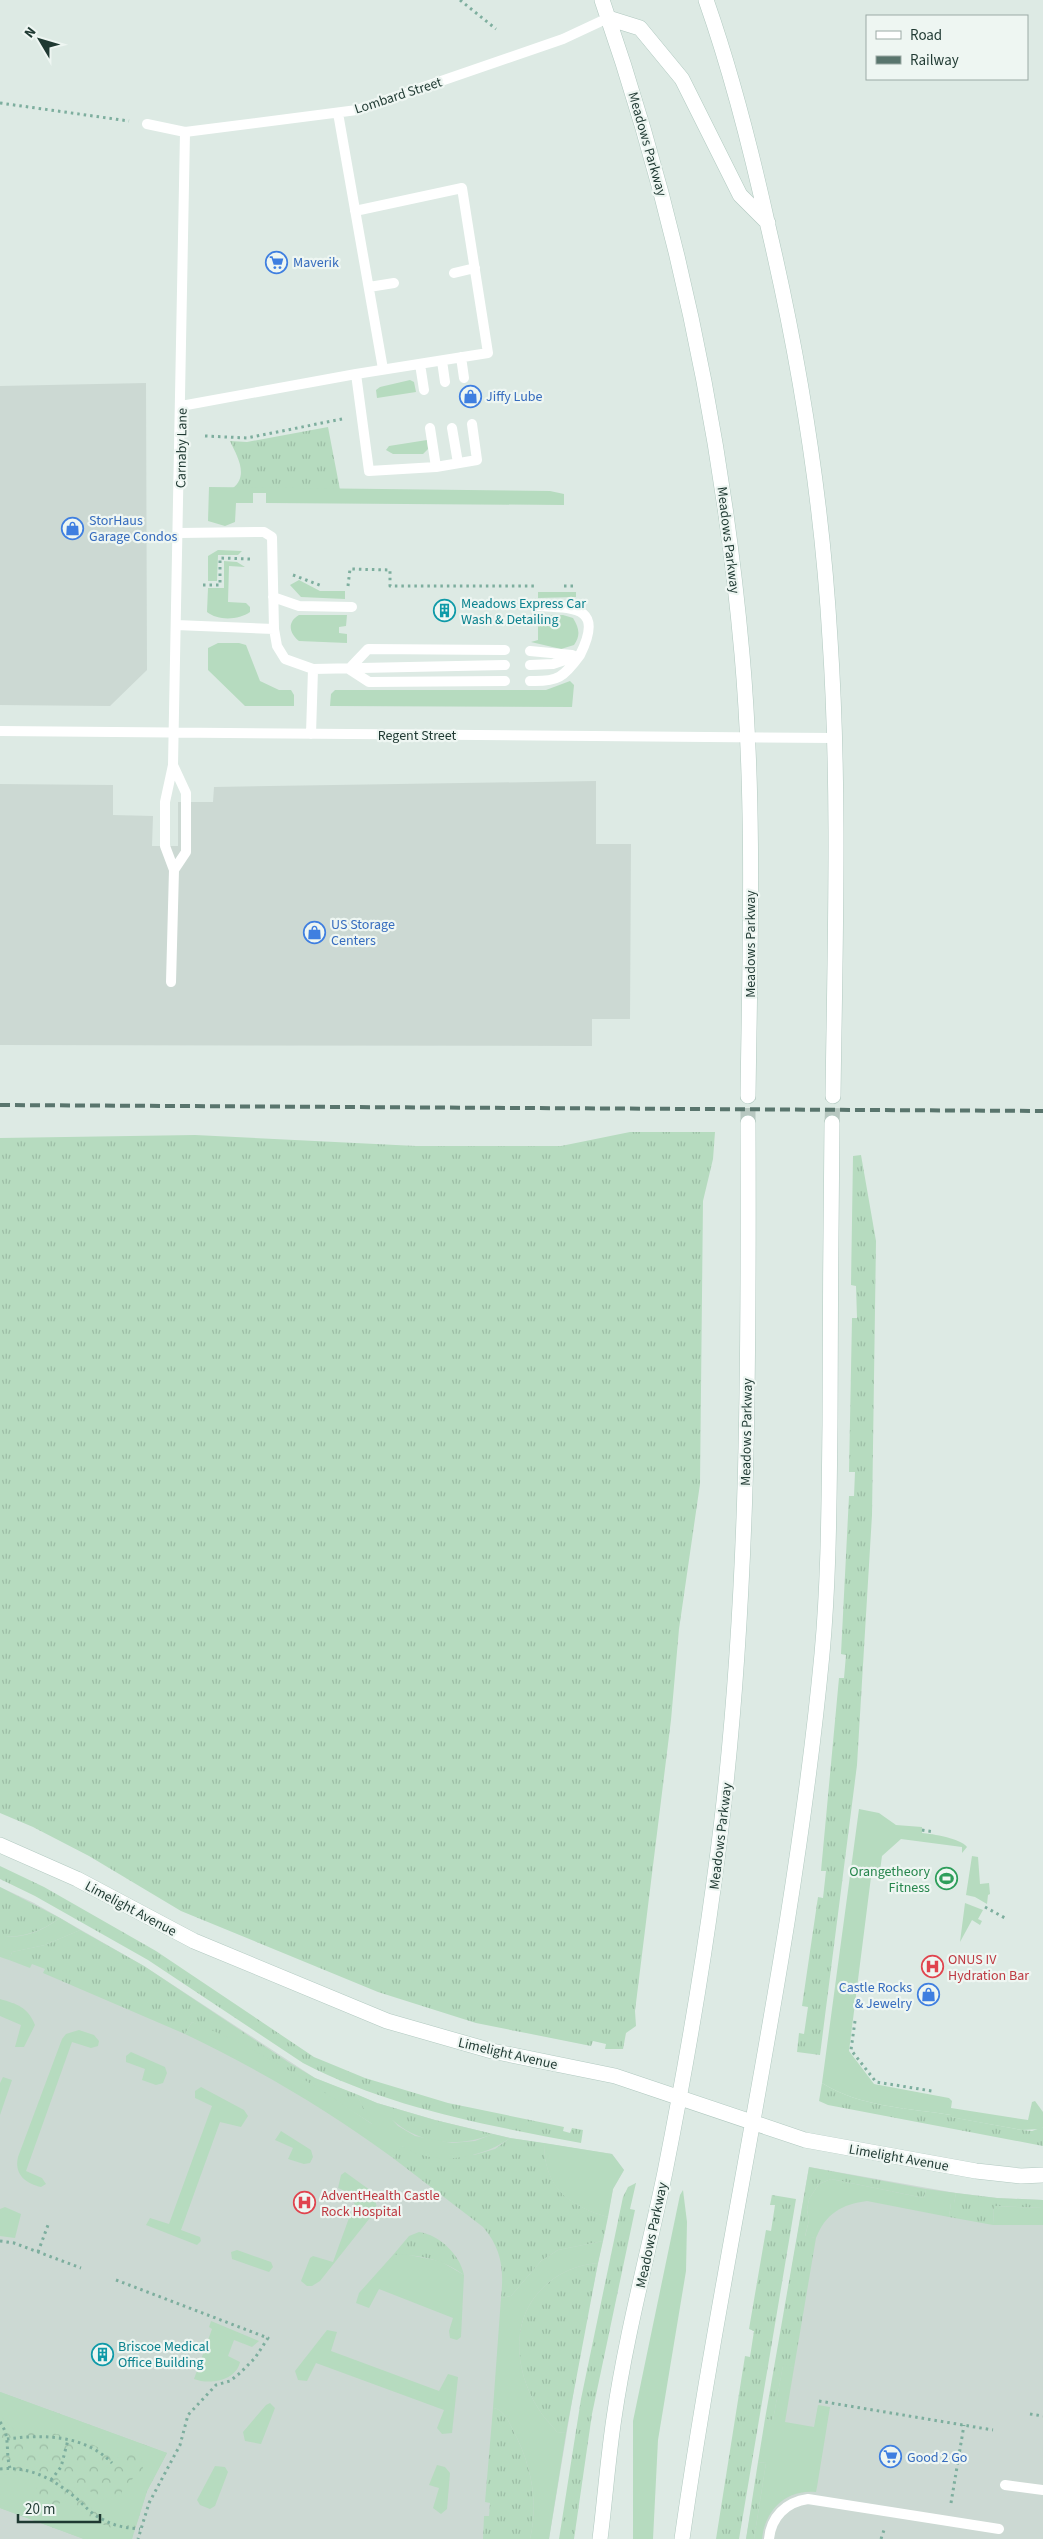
<svg xmlns="http://www.w3.org/2000/svg" width="1043" height="2539" viewBox="0 0 1043 2539" font-family="'Source Sans 3',sans-serif">
	<style>
		.built { fill: #ccd9d3 }
		.grass { fill: url(#grass-tufts) }
		.forest { fill: url(#forest-crowns) }
		.garden { fill: #b6dbbf }
		.lines { fill: none; stroke-linecap: round; stroke-linejoin: round }
		.secondary-tunnel { stroke: #b7c7c0; stroke-width: 15; stroke-dasharray: 15 8; stroke-linecap: butt }
		.secondary-casing { stroke: #b1c9c0; stroke-width: 16 }
		.path { stroke: #7dae9e; stroke-width: 3; stroke-dasharray: 2.5 4; stroke-linecap: butt }
		.lane { stroke: #fff; stroke-width: 10 }
		.secondary { stroke: #fff; stroke-width: 15 }
		.rail { stroke: #59756d; stroke-width: 4; stroke-dasharray: 10 5; stroke-linecap: butt }
		.labels { text-anchor: middle; stroke-width: 4.5; stroke-linejoin: round; paint-order: stroke }
		.street-label { font-size: 14px; fill: #1f3932; stroke: #eef6f2 }
		.shop-label { font-size: 14px; fill: #366cbe; stroke: #eef6f2; text-anchor: start }
		.culture-label { font-size: 14px; fill: #0d838f; stroke: #eef6f2; text-anchor: start }
		.leisure-label { font-size: 14px; fill: #27864d; stroke: #eef6f2; text-anchor: end }
		.health-label { font-size: 14px; fill: #be3a42; stroke: #eef6f2; text-anchor: start }
	</style>
	<defs>
		<pattern id="grass-tufts" width="24" height="20" patternUnits="userSpaceOnUse" patternTransform="scale(1.25)"><rect width="24" height="20" fill="#b6dbbf"/><path d="M3 7l-1-3M5 7V3M7 7l1-3M15 17l-1-3M17 17v-4M19 17l1-3" fill="none" stroke="#9cbda5"/></pattern>
		<pattern id="forest-crowns" width="20" height="18" patternUnits="userSpaceOnUse" patternTransform="scale(1.25)"><rect width="20" height="18" fill="#b6dbbf"/><path d="M2 6a3 3 0 1 1 6 0M12 15a3 3 0 1 1 6 0" fill="none" stroke="#9cbda5"/></pattern>
	</defs>
	<rect width="100%" height="100%" fill="#ddeae4"/>
	<!-- built -->
	<path class="built" d="M 146,383 L 147,670 L 110,706 L 0,705 L 0,386 Z
		M 596,781 L 596,844 L 631,844 L 630,1019 L 592,1019 L 592,1046 L 0,1045 L 0,784 L 113,785 L 113,815 L 153,816 L 152,846 L 178,846 L 178,802 L 213,802 L 214,787 Z
		M 0,1887 L 34,1903 L 144,1966 L 315,2078 L 377,2103 L 435,2120 L 510,2138 L 612,2154 L 624,2170 L 613,2189 L 581,2347 L 549,2539 L 0,2539 Z
		M 809,2167 L 956,2193 L 997,2198 L 1043,2200 L 1043,2539 L 746,2539 Z"/>
	<!-- grass -->
	<path class="grass" d="M 328,427 L 340,490 L 233,488 C 249,475 237,456 230,441 L 247,442 Z
		M 630,1132 L 715,1132 L 713,1159 L 703,1201 L 700,1484 L 679,1629 L 671,1720 L 635,2011 L 636,2026 L 626,2033 L 623,2049 L 605,2049 L 606,2044 L 593,2041 L 591,2046 L 476,2023 L 378,1992 L 181,1911 L 89,1856 L 33,1827 L 0,1813 L 0,1138 L 195,1135 L 416,1146 L 561,1146 Z
		M 861,1155 L 876,1241 L 872,1515 L 857,1765 L 820,2055 L 797,2052 L 799,2033 L 804,2034 L 808,2007 L 802,2006 L 818,1897 L 823,1898 L 826,1871 L 821,1871 L 839,1678 L 844,1678 L 846,1655 L 841,1654 L 849,1496 L 854,1496 L 855,1472 L 849,1472 L 852,1318 L 857,1318 L 856,1286 L 851,1285 L 853,1156 Z
		M 0,1866 L 44,1887 L 156,1951 L 314,2057 L 365,2078 L 448,2103 L 564,2127 L 563,2131 L 570,2133 L 572,2128 L 583,2130 L 581,2143 C 486,2125 390,2108 303,2063 L 148,1960 L 35,1896 L 0,1879 Z
		M 0,1887 L 60,1918 C 40,1932 25,1937 0,1937 Z
		M 80,1930 L 144,1966 L 288,2062 L 315,2078 L 356,2094 L 374,2125 L 284,2068 L 192,2022 L 185,2034 L 43,1973 L 45,1969 L 32,1964 L 30,1968 L 9,1960 L 12,1952 L 45,1945 Z
		M 822,2083 C 860,2107 908,2108 951,2115 L 951,2117 L 1022,2130 L 1032,2131 L 1043,2127 L 1043,2146 L 828,2105 L 819,2101 Z
		M 377,2103 L 435,2120 L 493,2134 C 450,2151 405,2142 377,2103 Z
		M 510,2138 L 544,2143 C 544,2186 568,2206 608,2217 L 603,2241 L 558,2250 L 541,2261 L 511,2296 L 501,2298 C 504,2270 502,2249 483,2227 L 393,2158 L 401,2146 L 474,2155 L 495,2149 Z
		M 809,2167 L 926,2189 L 924,2198 L 831,2179 L 819,2184 L 809,2199 L 807,2210 L 809,2220 L 805,2236 L 816,2238 L 794,2368 L 783,2366 L 773,2420 L 765,2419 Z
		M 636,2183 L 630,2209 L 635,2210 L 592,2414 L 574,2539 L 559,2539 L 581,2399 L 623,2197 L 628,2187 Z
		M 956,2193 L 997,2198 L 1043,2200 L 1043,2208 L 994,2206 L 993,2225 L 949,2217 L 951,2203 L 954,2203 Z
		M 772,2195 L 796,2199 L 739,2539 L 716,2539 L 745,2356 L 750,2357 L 754,2331 L 749,2329 L 766,2230 L 771,2231 L 775,2205 L 770,2205 Z
		M 419,2232 C 440,2235 460,2255 464,2275 C 443,2259 418,2254 393,2255 L 409,2236 Z
		M 598,2263 L 566,2433 L 557,2432 C 551,2424 543,2417 538,2408 C 516,2374 510,2325 538,2293 C 553,2275 575,2265 598,2263 Z
		M 493,2408 C 504,2410 508,2420 513,2430 C 531,2464 539,2501 530,2539 L 483,2539 L 484,2516 L 489,2516 L 490,2503 L 485,2502 Z
		M 758,2462 L 766,2463 L 754,2539 L 746,2539 Z"/>
	<!-- forest -->
	<path class="forest" d="M 0,2392 L 167,2453 L 147,2491 L 132,2539 L 84,2539 L 0,2508 Z"/>
	<!-- garden -->
	<path class="garden" d="M 410,380 L 414,382 L 416,392 L 377,398 L 376,390 L 380,387 Z
		M 427,440 L 428,449 L 423,454 L 393,454 L 386,450 L 389,446 Z
		M 209,487 L 550,491 L 564,494 L 564,505 L 266,503 L 266,493 L 253,493 L 253,503 L 236,503 L 235,522 L 225,526 L 208,521 Z
		M 218,550 L 242,551 L 238,555 L 218,555 L 217,581 L 208,581 L 208,556 Z
		M 224,561 L 237,562 L 245,567 L 229,566 L 228,602 L 246,603 L 250,607 L 250,612 C 239,620 218,621 207,612 L 208,588 L 224,588 Z
		M 299,580 L 320,591 L 345,591 L 345,599 L 301,597 L 290,585 Z
		M 538,592 L 576,592 L 576,597 L 538,598 Z
		M 299,615 L 347,615 L 346,626 L 339,627 L 339,633 L 347,634 L 347,643 L 299,641 C 289,633 287,622 299,615 Z
		M 563,615 L 573,618 C 579,628 581,635 574,645 L 561,649 L 531,642 L 538,640 L 538,616 Z
		M 218,643 L 239,643 L 246,645 L 260,681 L 279,690 L 291,690 L 294,695 L 294,706 L 245,706 L 208,670 L 208,648 Z
		M 570,681 L 574,685 L 572,707 L 330,706 L 331,694 L 335,690 L 546,690 Z
		M 859,1809 L 879,1813 L 896,1825 L 922,1827 L 922,1833 C 933,1834 960,1838 967,1847 L 962,1853 L 962,1847 L 901,1839 L 882,1856 L 879,1878 L 871,1877 L 849,2051 L 874,2084 L 949,2098 L 952,2101 L 951,2108 L 1028,2120 L 1032,2102 L 1035,2101 L 1043,2112 L 1043,2127 L 1041,2129 L 1022,2130 L 950,2117 L 951,2115 C 908,2108 860,2107 822,2083 Z
		M 972,1856 L 978,1857 L 980,1884 L 989,1883 L 990,1894 L 988,1895 L 987,1904 L 975,1897 L 966,1895 Z
		M 965,1903 L 983,1910 L 978,1919 L 982,1921 L 980,1925 L 972,1920 L 960,1942 Z
		M 60,1918 L 80,1930 L 45,1945 L 12,1952 L 9,1960 L 0,1957 L 0,1937 C 24,1938 41,1932 60,1918 Z
		M 0,1999 C 17,2004 28,2007 35,2025 L 24,2047 L 15,2047 L 21,2025 L 0,2016 Z
		M 192,2022 C 256,2047 316,2086 372,2124 L 356,2094 L 377,2103 L 398,2126 L 415,2136 L 452,2143 L 475,2141 L 493,2134 L 510,2138 C 481,2159 433,2167 402,2146 L 393,2158 C 328,2110 258,2069 185,2034 Z
		M 79,2030 L 94,2035 L 99,2041 L 98,2046 L 91,2048 L 72,2042 L 26,2171 L 42,2178 L 46,2184 L 41,2187 C 25,2183 14,2174 18,2157 L 62,2039 L 66,2034 Z
		M 131,2052 L 165,2067 L 167,2073 L 163,2083 L 156,2085 L 142,2080 L 145,2069 L 126,2062 L 126,2056 Z
		M 3,2077 L 12,2080 L 0,2115 L 0,2083 Z
		M 201,2087 L 244,2110 L 248,2116 L 241,2127 L 220,2122 L 181,2230 L 200,2237 L 201,2241 L 197,2245 L 146,2225 L 150,2218 L 169,2224 L 212,2106 L 195,2098 L 195,2091 Z
		M 281,2131 L 311,2150 L 313,2157 L 310,2163 L 304,2164 L 288,2159 L 293,2148 L 275,2140 Z
		M 544,2143 L 612,2154 L 624,2170 L 613,2189 L 608,2217 C 567,2206 544,2186 544,2143 Z
		M 345,2172 L 374,2193 L 377,2209 L 320,2281 L 312,2286 L 307,2286 L 301,2281 L 310,2258 L 313,2256 L 333,2262 L 357,2196 L 338,2188 L 341,2175 Z
		M 831,2179 L 924,2198 L 926,2189 L 956,2193 L 954,2203 L 951,2203 L 949,2217 L 867,2201 C 842,2204 825,2214 816,2238 L 805,2237 L 809,2220 L 807,2210 L 809,2199 L 819,2184 Z
		M 683,2190 L 687,2222 L 686,2271 L 658,2440 L 653,2539 L 633,2539 L 633,2421 L 680,2195 Z
		M 994,2206 L 1043,2208 L 1043,2225 L 993,2225 Z
		M 5,2207 L 21,2214 L 15,2238 L 0,2236 L 0,2209 Z
		M 603,2241 L 598,2263 C 575,2265 553,2275 538,2293 C 510,2325 516,2374 538,2408 C 543,2417 551,2424 557,2432 L 566,2433 L 549,2539 L 530,2539 C 539,2501 531,2464 513,2430 C 508,2420 504,2410 493,2408 L 501,2298 L 511,2296 L 541,2261 L 558,2250 Z
		M 237,2250 L 271,2262 L 273,2267 L 269,2272 L 232,2259 L 231,2252 Z
		M 404,2254 L 440,2261 L 464,2275 L 461,2337 L 457,2340 L 450,2338 L 449,2331 L 453,2318 L 379,2289 L 369,2308 L 356,2303 L 359,2293 L 393,2255 Z
		M 211,2321 L 259,2341 L 252,2347 L 234,2340 L 228,2356 L 240,2362 C 236,2381 209,2385 194,2379 L 212,2329 L 209,2327 Z
		M 327,2330 L 337,2332 L 331,2351 L 439,2391 L 448,2374 L 458,2377 L 452,2433 L 442,2434 L 437,2428 L 444,2410 L 316,2363 L 307,2381 L 298,2380 L 295,2371 Z
		M 783,2365 L 794,2368 L 785,2422 L 814,2427 L 818,2405 L 830,2407 L 817,2487 L 816,2492 C 786,2489 765,2510 762,2539 L 754,2539 L 766,2463 L 758,2462 L 765,2419 L 773,2420 Z
		M 0,2392 L 167,2453 L 147,2491 L 136,2526 L 121,2524 L 97,2513 L 58,2479 L 66,2472 L 76,2481 L 72,2484 L 79,2492 L 85,2487 L 101,2500 L 121,2495 L 123,2488 L 143,2469 L 141,2458 L 129,2454 L 113,2459 C 95,2440 65,2434 39,2432 C 31,2431 23,2435 16,2432 L 0,2415 Z
		M 270,2403 L 275,2408 L 261,2444 L 245,2441 L 243,2432 L 266,2405 Z
		M 437,2465 L 445,2467 L 450,2473 L 447,2509 L 441,2514 L 433,2508 L 439,2488 L 429,2485 Z
		M 215,2466 L 225,2467 L 228,2472 L 215,2506 L 210,2509 L 200,2505 L 197,2500 Z
		M 24,2474 L 45,2481 C 36,2486 33,2491 32,2502 C 44,2512 56,2504 69,2500 C 89,2519 106,2528 133,2535 L 132,2539 L 84,2539 L 0,2508 L 0,2475 Z"/>
	<g class="lines">
		<!-- secondary-tunnel -->
		<path class="secondary-tunnel" d="M 748,1123 L 748,1096
			M 832,1123 L 833,1096"/>
		<defs>
			<path id="secondary" d="M 602,0 C 676,213 722,430 742,654 C 755,801 750,949 748,1096
				M 706,0 C 732,74 751,149 768,226 C 800,362 822,499 830,639 C 840,791 835,944 833,1096
				M 608,18 L 640,28 L 682,79 L 740,195 L 768,223
				M 0,1845 L 77,1879 L 194,1941 L 387,2021 L 492,2051 L 615,2076 L 805,2140 L 976,2171 L 1021,2176 L 1043,2175
				M 600,2539 C 605,2499 608,2458 614,2418 C 626,2335 648,2254 665,2172 C 684,2076 701,1979 714,1882 C 749,1631 749,1377 748,1123
				M 682,2539 C 724,2243 794,1951 822,1654 C 829,1578 829,1501 830,1425 C 830,1324 831,1224 832,1123"/>
		</defs>
		<!-- secondary casing -->
		<use href="#secondary" class="secondary-casing"/>
		<!-- path -->
		<path class="path" d="M 460,0 L 496,29
			M 0,103 L 129,121
			M 205,436 L 247,438 L 342,419
			M 293,575 L 322,586
			M 203,585 L 220,585 L 220,558 L 250,559
			M 348,586 L 350,569 L 390,570 L 390,586 L 535,586
			M 564,586 L 576,586
			M 922,1830 L 934,1832
			M 985,1907 L 1005,1918
			M 855,2021 L 851,2050 L 876,2082 L 932,2091
			M 0,2241 L 14,2243 L 81,2268
			M 38,2252 L 48,2225
			M 116,2280 L 268,2338 L 255,2358 L 240,2373 L 230,2381 L 216,2385 L 188,2415 L 180,2445 L 149,2503 L 138,2539
			M 819,2401 L 993,2430
			M 1030,2414 L 1043,2416
			M 0,2422 C 11,2437 5,2452 10,2468
			M 7,2439 C 44,2434 85,2435 112,2463
			M 0,2469 C 30,2466 53,2479 75,2497 C 84,2505 91,2514 102,2519 C 114,2526 126,2528 140,2529
			M 51,2480 L 61,2467 L 68,2440
			M 951,2503 L 964,2425
			M 881,2539 L 884,2530"/>
		<!-- lane -->
		<path class="lane" d="M 338,113 L 383,369
			M 147,124 L 185,132 L 357,110 L 563,39 L 608,18
			M 454,273 L 475,268
			M 369,287 L 394,283
			M 461,357 L 464,378
			M 442,361 L 445,382
			M 420,364 L 424,390
			M 356,374 L 369,471 L 436,467 L 477,460 L 472,424
			M 181,406 L 356,374 L 488,353 L 462,188 L 355,211
			M 430,428 L 436,467
			M 452,428 L 458,463
			M 179,533 L 264,532 L 272,537 L 274,629
			M 273,597 L 299,606 L 352,607
			M 176,625 L 274,629 L 277,646 L 285,659 L 313,669 L 311,734
			M 530,651 L 572,655
			M 530,665 L 553,664 L 580,655 C 604,607 576,608 538,606
			M 313,669 L 505,665
			M 349,669 L 368,649 L 505,650
			M 349,669 L 369,682 L 505,681
			M 530,681 C 558,682 564,677 580,655
			M 0,731 L 834,738
			M 173,765 L 186,793 L 186,852 L 174,870
			M 171,982 L 174,870 L 165,846 L 165,802 L 173,765 L 185,132
			M 1005,2485 L 1043,2490
			M 769,2539 C 771,2517 786,2502 808,2499 L 999,2529"/>
		<!-- secondary -->
		<use href="#secondary" class="secondary"/>
		<!-- rail -->
		<path class="rail" d="M 0,1105 L 1043,1111"/>
	</g>
	<!-- icons -->
	<defs>
		<symbol id="supermarket-ring" viewBox="-11 -11 22 22"><circle r="9.5" fill="#eef6f2" stroke="#3f7fe0" stroke-width="1.5"/><path d="M-6-5.5h2.5l.6 2H6L4.5 2H-2.5L-4.4-4H-6ZM-1.5 3.2a1.3 1.3 0 1 0 .1 0ZM3 3.2a1.3 1.3 0 1 0 .1 0Z" fill="#3f7fe0"/></symbol>
		<symbol id="shop-ring" viewBox="-11 -11 22 22"><circle r="9.5" fill="#eef6f2" stroke="#3f7fe0" stroke-width="1.5"/><path d="M-5-2.5h2.3a2.7 3.5 0 0 1 5.4 0H5L5.5 6h-11ZM-1.5-2.5h3a1.5 2.3 0 0 0-3 0Z" fill="#3f7fe0"/></symbol>
		<symbol id="building-ring" viewBox="-11 -11 22 22"><circle r="9.5" fill="#eef6f2" stroke="#0f9aa8" stroke-width="1.5"/><path d="M-4-6H4V6H1V3H-1V6H-4ZM-2.5-4.3h1.7v1.8h-1.7ZM.8-4.3h1.7v1.8H.8ZM-2.5-1h1.7V.8h-1.7ZM.8-1h1.7V.8H.8Z" fill="#0f9aa8"/></symbol>
		<symbol id="stadium-ring" viewBox="-11 -11 22 22"><circle r="9.5" fill="#eef6f2" stroke="#2e9e5b" stroke-width="1.5"/><path d="M0-5a6.5 5 0 1 0 0 10a6.5 5 0 1 0 0-10ZM-3.5-1.8h7v3.6h-7Z" fill="#2e9e5b"/></symbol>
		<symbol id="hospital-ring" viewBox="-11 -11 22 22"><circle r="9.5" fill="#eef6f2" stroke="#e0444e" stroke-width="1.5"/><path d="M-5-5h3v3.5h4V-5h3V5h-3V1.5h-4V5h-3Z" fill="#e0444e"/></symbol>
	</defs>
	<g fill-rule="evenodd">
		<use href="#supermarket-ring" x="264" y="250" width="25" height="25"/>
		<use href="#shop-ring" x="458" y="384" width="25" height="25"/>
		<use href="#shop-ring" x="60" y="516" width="25" height="25"/>
		<use href="#building-ring" x="432" y="598" width="25" height="25"/>
		<use href="#shop-ring" x="302" y="920" width="25" height="25"/>
		<use href="#stadium-ring" x="934" y="1866" width="25" height="25"/>
		<use href="#hospital-ring" x="920" y="1954" width="25" height="25"/>
		<use href="#shop-ring" x="916" y="1982" width="25" height="25"/>
		<use href="#hospital-ring" x="292" y="2190" width="25" height="25"/>
		<use href="#building-ring" x="90" y="2342" width="25" height="25"/>
		<use href="#supermarket-ring" x="878" y="2444" width="25" height="25"/>
	</g>
	<g class="labels">
		<!-- street labels -->
		<g class="street-label">
			<text transform="translate(398 95) rotate(-18)" y="5">Lombard Street</text>
			<text transform="translate(648 144) rotate(74)" y="5">Meadows Parkway</text>
			<text transform="translate(181 448) rotate(-89)" y="5">Carnaby Lane</text>
			<text transform="translate(729 540) rotate(83)" y="5">Meadows Parkway</text>
			<text x="417" y="740">Regent Street</text>
			<text transform="translate(750 944) rotate(-90)" y="5">Meadows Parkway</text>
			<text transform="translate(746 1432) rotate(-89)" y="5">Meadows Parkway</text>
			<text transform="translate(720 1836) rotate(-83)" y="5">Meadows Parkway</text>
			<text transform="translate(131 1908) rotate(28)" y="5">Limelight Avenue</text>
			<text transform="translate(508 2053) rotate(13)" y="5">Limelight Avenue</text>
			<text transform="translate(899 2157) rotate(10)" y="5">Limelight Avenue</text>
			<text transform="translate(651 2235) rotate(-78)" y="5">Meadows Parkway</text>
		</g>
		<!-- shop labels -->
		<g class="shop-label">
			<text x="293" y="267">Maverik</text>
			<text x="486" y="401">Jiffy Lube</text>
			<text x="89" y="525">StorHaus<tspan x="89" dy="16">Garage Condos</tspan></text>
			<text x="331" y="929">US Storage<tspan x="331" dy="16">Centers</tspan></text>
			<text x="912" y="1992" text-anchor="end">Castle Rocks<tspan x="912" dy="16">&amp; Jewelry</tspan></text>
			<text x="907" y="2462">Good 2 Go</text>
		</g>
		<!-- culture labels -->
		<g class="culture-label">
			<text x="461" y="608">Meadows Express Car<tspan x="461" dy="16">Wash &amp; Detailing</tspan></text>
			<text x="118" y="2351">Briscoe Medical<tspan x="118" dy="16">Office Building</tspan></text>
		</g>
		<!-- leisure labels -->
		<g class="leisure-label">
			<text x="930" y="1876">Orangetheory<tspan x="930" dy="16">Fitness</tspan></text>
		</g>
		<!-- health labels -->
		<g class="health-label">
			<text x="948" y="1964">ONUS IV<tspan x="948" dy="16">Hydration Bar</tspan></text>
			<text x="321" y="2200">AdventHealth Castle<tspan x="321" dy="16">Rock Hospital</tspan></text>
		</g>
	</g>
	<!-- legend -->
	<rect x="866" y="15" width="162" height="65" fill="#eef6f2" stroke="#9baaa5"/>
	<rect x="876" y="31" width="25" height="8" fill="#ffffff" stroke="#9baaa5"/>
	<text x="910" y="40" font-size="15" fill="#1f3932">Road</text>
	<rect x="876" y="56" width="25" height="8" fill="#59756d" stroke="#9baaa5"/>
	<text x="910" y="65" font-size="15" fill="#1f3932">Railway</text>
	<!-- north arrow -->
	<g transform="translate(40 40) rotate(308)" stroke="#eef6f2" stroke-width="4" paint-order="stroke">
	<path d="M0-4L9 19L0 12L-9 19Z" fill="#1f3932"/>
	<text y="-8" font-size="14" font-weight="bold" text-anchor="middle" fill="#1f3932">N</text>
	</g>
	<!-- scale -->
	<path d="M18 2514v8h82v-8" fill="none" stroke="#1f3932" stroke-width="2.5"/>
	<text x="25" y="2514" font-size="15" fill="#1f3932" stroke="#eef6f2" stroke-width="4" paint-order="stroke">20 m</text>
</svg>
